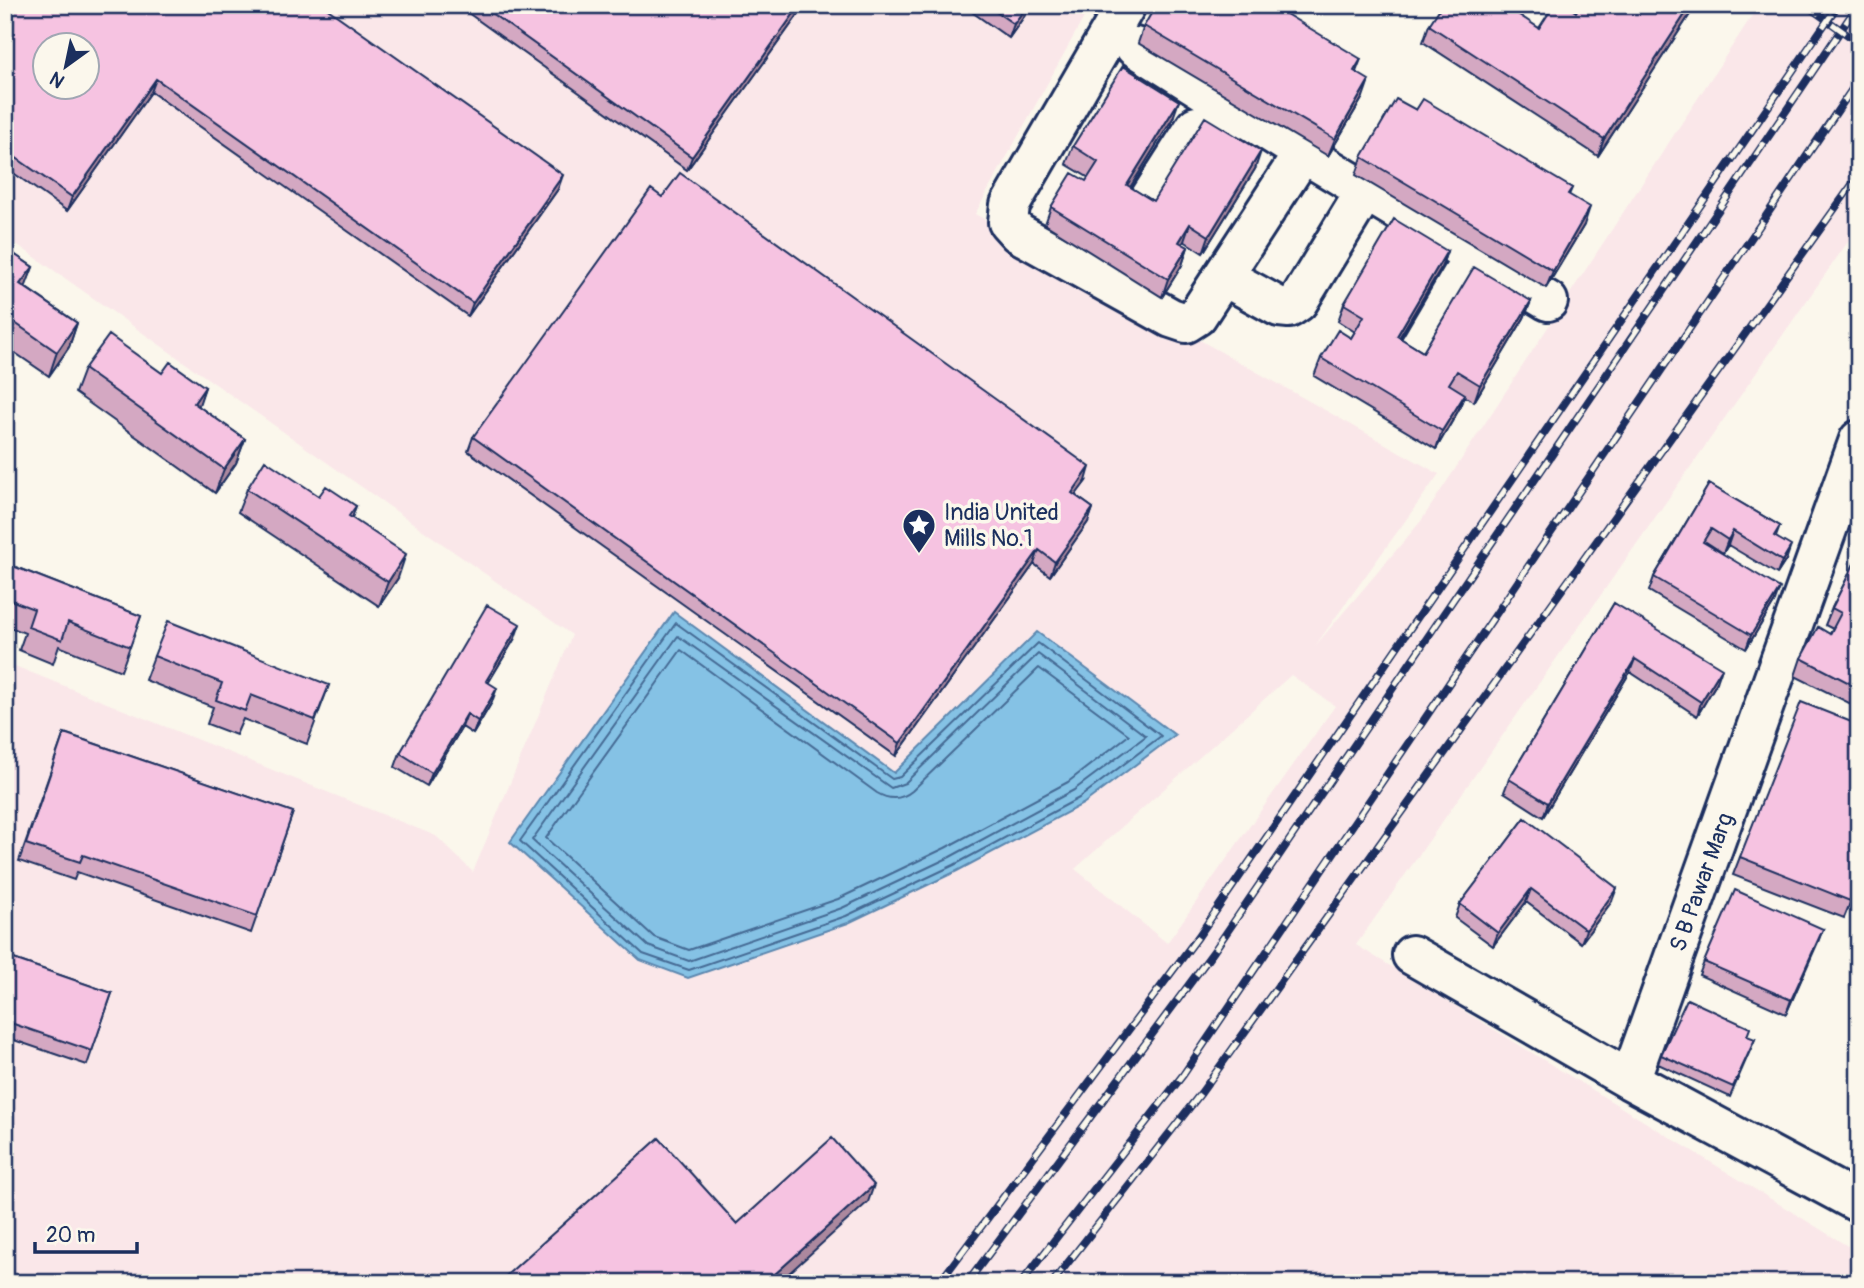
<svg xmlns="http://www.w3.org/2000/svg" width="1864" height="1288" viewBox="0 0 1864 1288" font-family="Pangolin,sans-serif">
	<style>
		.built { fill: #fae7e9; fill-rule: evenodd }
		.water { fill: #85c2e5; stroke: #5b87af; stroke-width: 2 }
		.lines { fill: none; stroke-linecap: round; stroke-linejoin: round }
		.shore { stroke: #456a94; stroke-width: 2 }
		.minor-casing { stroke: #1b2f5e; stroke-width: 44 }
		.minor { stroke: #fbf7ec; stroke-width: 38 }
		.rail-casing { stroke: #1b2f5e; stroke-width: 8 }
		.rail { stroke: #fbf7ec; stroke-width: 5; stroke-dasharray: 16; stroke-linecap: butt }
		.wall { fill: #d4a8c2; stroke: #1b2f5e; stroke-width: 2 }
		.shaded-wall { fill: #ac889e; stroke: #1b2f5e; stroke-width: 2 }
		.building { fill: #f6c3e1; stroke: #1b2f5e; stroke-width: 2; fill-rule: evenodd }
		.labels { text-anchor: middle; stroke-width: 7; stroke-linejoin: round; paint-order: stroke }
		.poi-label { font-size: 23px; fill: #1b2f5e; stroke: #fbf7ec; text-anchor: start }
		.street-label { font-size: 23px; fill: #1b2f5e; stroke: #fbf7ec }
	</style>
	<rect width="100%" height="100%" fill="#fbf7ec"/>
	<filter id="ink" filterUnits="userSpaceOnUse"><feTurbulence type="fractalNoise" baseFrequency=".0143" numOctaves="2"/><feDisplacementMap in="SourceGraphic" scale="14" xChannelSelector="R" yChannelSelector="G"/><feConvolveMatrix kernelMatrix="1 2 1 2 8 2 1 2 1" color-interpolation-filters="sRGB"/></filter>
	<g filter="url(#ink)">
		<!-- built -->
		<path class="built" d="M 5,5 L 1091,5 L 975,214 L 1439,474 L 1315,646 L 1421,521 L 1759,5 L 1859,5 L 1859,226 L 1356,945 L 1859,1253 L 1859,1283 L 5,1283 L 5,662 L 436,836 L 473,872 L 572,635 L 5,236 ZM 46,46 L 88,46 L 88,88 L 46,88 ZM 1291,675 L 1335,706 L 1167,943 L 1075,869 Z"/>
		<!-- water -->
		<path class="water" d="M 674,612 L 894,773 L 1037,632 L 1175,735 L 1083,804 L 957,871 L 848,923 L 688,978 L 640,960 L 510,842 Z"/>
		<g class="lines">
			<!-- shore -->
			<path class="shore" d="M 676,623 L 892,779 L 900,777 L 1038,643 L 1161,736 L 1079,798 L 954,865 L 846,916 L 689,970 L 643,954 L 520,841 Z
				M 678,636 L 891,788 L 905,783 L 1038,654 L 1146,736 L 1074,790 L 950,857 L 842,908 L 689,961 L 648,946 L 532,840 Z
				M 681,650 L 877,793 C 889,800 901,800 912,791 L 1039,668 L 1129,735 L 1068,782 L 945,848 L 838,899 L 689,950 L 654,937 L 546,838 Z"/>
			<defs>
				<path id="minor" d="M 1126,5 L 1010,205 L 1008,222 L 1018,233 L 1171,318 L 1186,323 L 1197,316 L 1303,153 L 1548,301
					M 1135,47 L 1303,153
					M 1143,209 L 1196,126 L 1230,122 L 1242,116
					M 1223,276 L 1279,307 L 1289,308 L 1298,302 L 1366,190
					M 1415,355 L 1474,255
					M 1859,440 L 1630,1080 L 1859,1203
					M 1412,955 L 1630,1080"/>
			</defs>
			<!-- minor casing -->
			<use href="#minor" class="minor-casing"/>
			<!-- minor -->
			<use href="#minor" class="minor"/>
			<defs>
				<path id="rail" d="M 1806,5 L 1859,43
					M 939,1283 L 1198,937 L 1838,5
					M 967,1283 L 1214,951 L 1858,5
					M 1021,1283 L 1183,1075 L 1859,79
					M 1052,1283 L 1201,1093 L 1859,175"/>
			</defs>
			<!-- rail casing -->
			<use href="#rail" class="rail-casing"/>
			<!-- rail -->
			<use href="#rail" class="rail"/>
		</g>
		<!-- wall -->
		<path class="wall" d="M 5,5 L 558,189 L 468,316 L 151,92 L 67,211 L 5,167 Z
			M 457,5 L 805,5 L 687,170 Z
			M 962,5 L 1032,5 L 1009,38 Z
			M 1580,5 L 1696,5 L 1598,156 L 1423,42 L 1429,25 L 1539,28 L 1576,12 Z
			M 1144,26 L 1361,59 L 1356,72 L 1363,97 L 1328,156 L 1138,43 Z
			M 1416,110 L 1572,188 L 1569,195 L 1584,225 L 1546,288 L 1356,175 L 1362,157 Z
			M 1173,118 L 1130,187 L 1153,201 L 1255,169 L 1203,253 L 1184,241 L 1182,244 L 1188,247 L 1182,265 L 1162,297 L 1045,224 L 1051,207 L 1086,181 L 1089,178 L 1066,164 L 1073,146 Z
			M 5,248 L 33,267 L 25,287 L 77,323 L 69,347 L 49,376 L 5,346 Z
			M 1447,251 L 1441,268 L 1400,338 L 1423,352 L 1531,301 L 1524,318 L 1474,402 L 1464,396 L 1458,411 L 1436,449 L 1314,376 L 1321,358 L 1351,338 L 1355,332 L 1338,321 L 1344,304 Z
			M 84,369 L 162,373 L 205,387 L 198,406 L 245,439 L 236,463 L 215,493 L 75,393 Z
			M 473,437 L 1086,481 L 1075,495 L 1093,508 L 1088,522 L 1050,576 L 1034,564 L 896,756 L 468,451 Z
			M 1709,484 L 1780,526 L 1776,537 L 1786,560 L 1777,574 L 1728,545 L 1723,553 L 1706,542 L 1705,543 L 1775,601 L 1746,649 L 1649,591 L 1654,577 Z
			M 247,489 L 319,496 L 356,506 L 352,518 L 398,578 L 379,606 L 238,512 Z
			M 1859,554 L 1859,689 L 1851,704 L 1795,676 L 1801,658 L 1830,634 L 1833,629 L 1825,625 L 1832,608 Z
			M 5,563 L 141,616 L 121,671 L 59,646 L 53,664 L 19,650 L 25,633 L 5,625 Z
			M 1614,603 L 1717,682 L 1697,716 L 1630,672 L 1543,817 L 1504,792 L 1509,779 Z
			M 515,638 L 488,683 L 492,702 L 473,734 L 462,727 L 427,786 L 395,767 L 400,753 Z
			M 154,656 L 329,685 L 307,744 L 243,719 L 236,735 L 207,724 L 213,707 L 145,680 Z
			M 64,733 L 293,812 L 251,933 L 77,872 L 74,880 L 19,861 Z
			M 1525,818 L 1612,901 L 1581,943 L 1526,902 L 1493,946 L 1455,918 L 1460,904 Z
			M 1740,857 L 1859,881 L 1844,918 L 1733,875 Z
			M 1823,929 L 1786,1014 L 1699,975 L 1704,962 Z
			M 5,956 L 112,993 L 87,1065 L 5,1037 Z
			M 1755,1039 L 1730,1097 L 1658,1064 L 1661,1055 Z"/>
		<!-- shaded-wall -->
		<path class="shaded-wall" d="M 800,5 L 805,5 L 687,170 L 692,157 Z
			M 1027,5 L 1032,5 L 1009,38 L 1014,24 Z
			M 1691,5 L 1696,5 L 1598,156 L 1604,139 Z
			M 156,79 L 151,92 L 67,211 L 72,197 Z
			M 1369,80 L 1363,97 L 1328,156 L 1335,139 Z
			M 1179,101 L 1173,118 L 1121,202 L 1127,185 Z
			M 1261,151 L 1255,169 L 1203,253 L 1209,236 Z
			M 563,175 L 558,189 L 468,316 L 473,303 Z
			M 1590,207 L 1584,225 L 1546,288 L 1553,271 Z
			M 1190,224 L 1184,241 L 1173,259 L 1179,242 Z
			M 1188,247 L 1182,265 L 1162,297 L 1168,279 Z
			M 1447,251 L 1441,268 L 1390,353 L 1397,336 Z
			M 33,267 L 24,291 L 20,284 Z
			M 1531,301 L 1524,318 L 1474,402 L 1480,385 Z
			M 77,323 L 69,347 L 49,376 L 57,352 Z
			M 205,387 L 197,411 L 194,403 Z
			M 1465,394 L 1458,411 L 1436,449 L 1442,431 Z
			M 245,439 L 236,463 L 215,493 L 224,469 Z
			M 1090,467 L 1086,481 L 1067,507 L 1072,493 Z
			M 1093,508 L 1088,522 L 1050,576 L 1055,562 Z
			M 1733,531 L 1728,545 L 1723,553 L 1728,540 Z
			M 1791,546 L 1786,560 L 1777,574 L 1782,561 Z
			M 1039,550 L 1034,564 L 896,756 L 900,743 Z
			M 406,554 L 398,578 L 379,606 L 388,582 Z
			M 1780,588 L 1775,601 L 1746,649 L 1751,635 Z
			M 520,624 L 515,638 L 481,695 L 486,681 Z
			M 1635,659 L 1630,672 L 1543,817 L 1548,803 Z
			M 1722,668 L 1717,682 L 1697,716 L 1701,702 Z
			M 1859,684 L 1859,689 L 1851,704 Z
			M 497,688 L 492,702 L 473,734 L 478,721 Z
			M 467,714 L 462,727 L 427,786 L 432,773 Z
			M 1617,888 L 1612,901 L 1581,943 L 1586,930 Z
			M 1531,889 L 1526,902 L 1493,946 L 1498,933 Z
			M 1823,929 L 1818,942 L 1786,1014 L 1791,1000 Z
			M 874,1185 L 868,1202 L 778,1283 L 765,1283 Z"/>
		<!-- building -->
		<path class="building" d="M 5,5 L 322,5 L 563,175 L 473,303 L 156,79 L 72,197 L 5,150 ZM 46,46 L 88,46 L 88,88 L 46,88 Z
			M 480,5 L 800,5 L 692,157 Z
			M 986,5 L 1027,5 L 1014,24 Z
			M 1156,5 L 1271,5 L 1361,59 L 1354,71 L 1369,80 L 1335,139 L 1144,26 Z
			M 1442,5 L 1504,5 L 1539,28 L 1554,5 L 1566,5 L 1576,12 L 1580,5 L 1691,5 L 1604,139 L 1429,25 Z
			M 1123,66 L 1179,101 L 1127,185 L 1153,201 L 1205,117 L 1261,151 L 1209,236 L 1190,224 L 1179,242 L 1188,247 L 1168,279 L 1051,207 L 1072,173 L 1086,181 L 1098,162 L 1073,146 Z
			M 1396,99 L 1416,110 L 1423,99 L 1572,188 L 1568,194 L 1590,207 L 1553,271 L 1362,157 Z
			M 680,173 L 1090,467 L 1072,493 L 1093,508 L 1055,562 L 1039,550 L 900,743 L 473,437 L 651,189 L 662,197 Z
			M 1394,219 L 1447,251 L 1397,336 L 1423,352 L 1474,267 L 1531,301 L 1480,385 L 1457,371 L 1449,384 L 1465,394 L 1442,431 L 1321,358 L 1338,330 L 1351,338 L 1364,316 L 1344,304 Z
			M 5,248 L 33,267 L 20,284 L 77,323 L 57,352 L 5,316 Z
			M 109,335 L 162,373 L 170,362 L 205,387 L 194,403 L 245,439 L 224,469 L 84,369 Z
			M 265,460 L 319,496 L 326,486 L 356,506 L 349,516 L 406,554 L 388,582 L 247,489 Z
			M 1709,484 L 1780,526 L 1774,536 L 1791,546 L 1782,561 L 1733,531 L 1728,540 L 1711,529 L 1703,542 L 1780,588 L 1751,635 L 1654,577 Z
			M 1859,554 L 1859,684 L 1857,687 L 1801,658 L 1818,627 L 1830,634 L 1841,613 L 1832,608 Z
			M 5,563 L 141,616 L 130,647 L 68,622 L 62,640 L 28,627 L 34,609 L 5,598 Z
			M 1614,603 L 1722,668 L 1701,702 L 1635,659 L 1548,803 L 1509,779 Z
			M 487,605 L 520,624 L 486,681 L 497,688 L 478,721 L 467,714 L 432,773 L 400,753 Z
			M 168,621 L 329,685 L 315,720 L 251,695 L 245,711 L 216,700 L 222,683 L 154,656 Z
			M 1801,702 L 1859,725 L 1859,879 L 1850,901 L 1740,857 Z
			M 64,733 L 293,812 L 257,916 L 83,855 L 80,862 L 26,844 Z
			M 1525,818 L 1617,888 L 1586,930 L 1531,889 L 1498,933 L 1460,904 Z
			M 1735,890 L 1823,929 L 1791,1000 L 1704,962 Z
			M 5,956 L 112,993 L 92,1051 L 5,1021 Z
			M 1687,999 L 1750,1028 L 1747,1036 L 1755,1039 L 1733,1087 L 1661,1055 Z
			M 659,1138 L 737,1224 L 832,1138 L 874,1185 L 765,1283 L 498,1283 Z
			M 1284,1279 L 1289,1283 L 1281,1283 Z"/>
	</g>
	<!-- icons -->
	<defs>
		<symbol id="sight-pin" viewBox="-11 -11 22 30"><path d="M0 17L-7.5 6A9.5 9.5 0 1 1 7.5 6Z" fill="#1b2f5e" stroke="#fbf7ec"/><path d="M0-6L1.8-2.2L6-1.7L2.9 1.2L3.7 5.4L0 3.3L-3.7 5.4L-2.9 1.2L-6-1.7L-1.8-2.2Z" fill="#fff"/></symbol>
	</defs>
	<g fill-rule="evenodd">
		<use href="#sight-pin" x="900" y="506" width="38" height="52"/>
	</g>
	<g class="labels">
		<!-- poi labels -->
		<g class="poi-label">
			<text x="944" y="520">India United<tspan x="944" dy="26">Mills No.1</tspan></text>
		</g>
		<!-- street labels -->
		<g class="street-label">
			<text transform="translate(1701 882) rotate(-70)" y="8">S B Pawar Marg</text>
		</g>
	</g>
	<!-- margin -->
	<rect width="1864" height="1288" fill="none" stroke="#fbf7ec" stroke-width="28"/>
	<rect x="14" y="14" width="1836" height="1260" fill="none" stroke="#1b2f5e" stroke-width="2.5" filter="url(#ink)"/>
	<!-- north arrow -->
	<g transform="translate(66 66) rotate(213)"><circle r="33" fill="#fbf7ec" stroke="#a1a7b3" stroke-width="2"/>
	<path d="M0-5L12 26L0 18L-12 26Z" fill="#1b2f5e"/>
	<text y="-10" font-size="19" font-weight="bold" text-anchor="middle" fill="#1b2f5e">N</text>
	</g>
	<!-- scale -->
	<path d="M35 1242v10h102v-10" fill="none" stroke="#1b2f5e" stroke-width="3.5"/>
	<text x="46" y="1242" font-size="21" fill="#1b2f5e" stroke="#fbf7ec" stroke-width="5" paint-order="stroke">20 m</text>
</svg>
